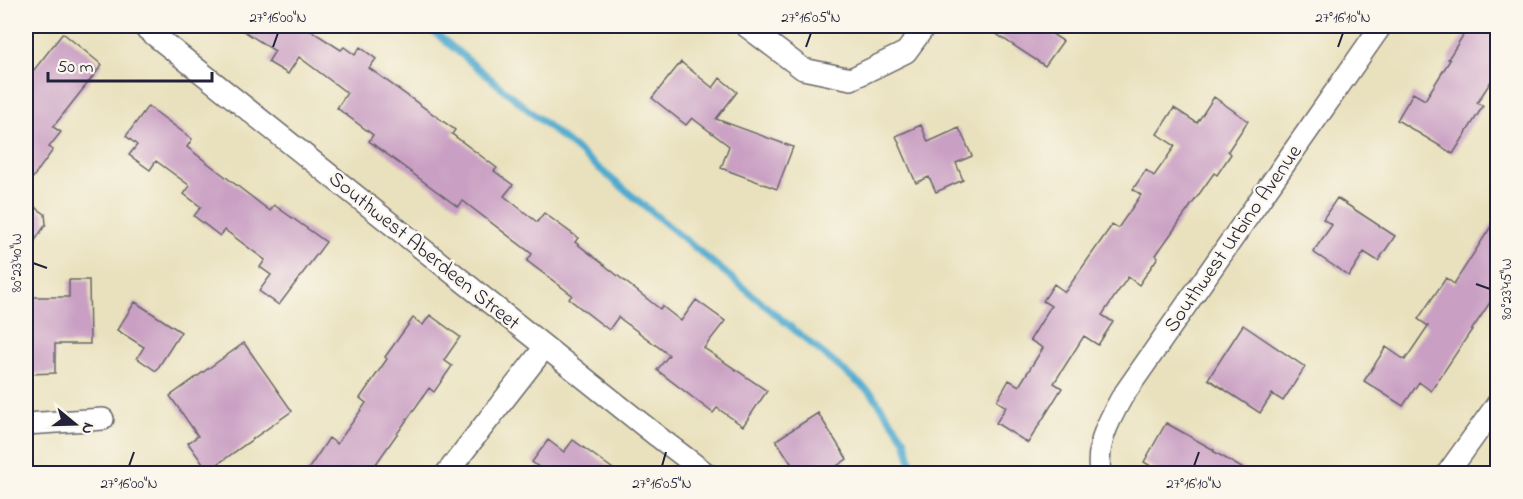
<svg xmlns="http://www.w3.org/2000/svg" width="1523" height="499" viewBox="0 0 1523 499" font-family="'Indie Flower',sans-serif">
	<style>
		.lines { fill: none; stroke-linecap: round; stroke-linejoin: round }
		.stream { stroke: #50aace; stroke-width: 7 }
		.building { fill: #c99fc3 }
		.street-casing { stroke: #686568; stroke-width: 24 }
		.street { stroke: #fff; stroke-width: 21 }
		.ticks { fill: none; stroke: #22223b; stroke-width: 2 }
		.labels { text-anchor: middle; stroke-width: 5; stroke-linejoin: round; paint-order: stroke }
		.street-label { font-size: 21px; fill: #22223b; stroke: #fbf7ec }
		.neatline { fill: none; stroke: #22223b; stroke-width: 2 }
		.ticks-label { font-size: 15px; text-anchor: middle; fill: #22223b }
	</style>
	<rect width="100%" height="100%" fill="#fbf7ec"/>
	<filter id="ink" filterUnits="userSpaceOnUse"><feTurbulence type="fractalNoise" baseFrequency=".0167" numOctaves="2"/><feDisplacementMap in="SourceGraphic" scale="12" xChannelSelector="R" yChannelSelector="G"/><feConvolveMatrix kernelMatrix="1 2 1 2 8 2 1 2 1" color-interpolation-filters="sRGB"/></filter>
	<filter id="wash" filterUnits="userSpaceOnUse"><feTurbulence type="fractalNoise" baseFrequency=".008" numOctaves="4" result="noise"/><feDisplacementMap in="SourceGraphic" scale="24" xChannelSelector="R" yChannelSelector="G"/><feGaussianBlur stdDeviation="1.35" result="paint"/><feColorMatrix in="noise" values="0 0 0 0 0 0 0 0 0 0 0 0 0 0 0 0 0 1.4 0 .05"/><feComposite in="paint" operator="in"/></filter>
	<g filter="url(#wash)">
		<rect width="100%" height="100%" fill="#e9e1bd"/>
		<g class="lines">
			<!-- stream -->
			<path class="stream" d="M 427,26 L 872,394 L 905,440 L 914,474"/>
		</g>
		<g id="blocks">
			<!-- building -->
			<path class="building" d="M 236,26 L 304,26 L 341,50 L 344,47 L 355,55 L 360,47 L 376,59 L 369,68 L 455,130 L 452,134 L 497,168 L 494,171 L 513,185 L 504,196 L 537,222 L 544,213 L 578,238 L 575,242 L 660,309 L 662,306 L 681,321 L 696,300 L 725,321 L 704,348 L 767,391 L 743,426 L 717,408 L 713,413 L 657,370 L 669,355 L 618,317 L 609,330 L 569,299 L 572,295 L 527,261 L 532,254 L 463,201 L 458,207 L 369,141 L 373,135 L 337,108 L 347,93 L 299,57 L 288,74 L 268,62 L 275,51 Z
				M 984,26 L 1040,26 L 1063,41 L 1045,66 Z
				M 1469,26 L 1497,26 L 1497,72 L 1477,103 L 1483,106 L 1453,154 L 1397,120 L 1413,93 L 1425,100 L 1450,60 L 1448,59 Z
				M 63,33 L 102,65 L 53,127 L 61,132 L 49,147 L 53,150 L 26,187 L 26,80 Z
				M 681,62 L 713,88 L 720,78 L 737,92 L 716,119 L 793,147 L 777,189 L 721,168 L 729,146 L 692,118 L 686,125 L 652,98 Z
				M 1214,97 L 1248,121 L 1228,151 L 1231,154 L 1217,175 L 1214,173 L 1156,255 L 1158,257 L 1139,285 L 1128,277 L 1102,315 L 1113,322 L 1098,345 L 1084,336 L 1054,383 L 1062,388 L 1028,443 L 996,423 L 1006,407 L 997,401 L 1009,380 L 1019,386 L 1043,348 L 1030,340 L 1051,306 L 1043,301 L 1054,284 L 1065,292 L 1112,225 L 1118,228 L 1141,195 L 1133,189 L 1146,170 L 1154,176 L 1175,146 L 1157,134 L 1174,108 L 1197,123 Z
				M 148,106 L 192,139 L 187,147 L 270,211 L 274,205 L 326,242 L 279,305 L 259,291 L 271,275 L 260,267 L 265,260 L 225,230 L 220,236 L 194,216 L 201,207 L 184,194 L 190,186 L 156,161 L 150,170 L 129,155 L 137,145 L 126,136 Z
				M 921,125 L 928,142 L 959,128 L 972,156 L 956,163 L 963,180 L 936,192 L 929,177 L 916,183 L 896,136 Z
				M 1337,198 L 1395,236 L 1378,261 L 1364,252 L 1349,276 L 1313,252 L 1332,225 L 1323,219 Z
				M 26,201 L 45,214 L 46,224 L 26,254 Z
				M 1497,217 L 1497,292 L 1431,391 L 1419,382 L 1403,406 L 1364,381 L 1386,347 L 1405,360 L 1428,326 L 1418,319 L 1446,278 L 1454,284 Z
				M 69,280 L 89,280 L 90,344 L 55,344 L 55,373 L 29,374 L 29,297 L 69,297 Z
				M 135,302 L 181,332 L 156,371 L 137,358 L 144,347 L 117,330 Z
				M 430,315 L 460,337 L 444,360 L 452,366 L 434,392 L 429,388 L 369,474 L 305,474 L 329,438 L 337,444 L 366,403 L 360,398 L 387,359 L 385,357 L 413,318 L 423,325 Z
				M 1243,325 L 1305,367 L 1283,401 L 1272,394 L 1260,413 L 1208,379 Z
				M 244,343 L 292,411 L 208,471 L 188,443 L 198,436 L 170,396 Z
				M 818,413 L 847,459 L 825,474 L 798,474 L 776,440 Z
				M 1166,423 L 1214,450 L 1213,451 L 1252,474 L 1164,474 L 1144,462 Z
				M 548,440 L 564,452 L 573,440 L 620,474 L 548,474 L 532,462 Z"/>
		</g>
	</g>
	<g filter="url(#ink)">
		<use href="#blocks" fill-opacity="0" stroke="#686568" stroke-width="1.5"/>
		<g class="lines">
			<defs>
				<path id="street" d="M 143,26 L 657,436 L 707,474
					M 746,26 L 803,69 L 851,79 L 906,52 L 925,26
					M 26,424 L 103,419
					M 446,474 L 545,347
					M 1100,474 C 1096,444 1108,422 1122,397 L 1381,26
					M 1447,474 L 1498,403"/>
			</defs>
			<!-- street casing -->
			<use href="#street" class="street-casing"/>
			<!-- street -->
			<use href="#street" class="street"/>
		</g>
	</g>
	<!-- ticks -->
	<path class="ticks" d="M 273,47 L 278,33M 806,47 L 811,33M 1338,47 L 1343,33M 33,263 L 47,268M 1476,284 L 1490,289M 129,466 L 134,452M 662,466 L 666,452M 1194,466 L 1199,452"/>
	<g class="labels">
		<!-- street labels -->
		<g class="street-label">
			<text transform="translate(1232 238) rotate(-55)" y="7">Southwest Urbino Avenue</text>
			<text transform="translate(425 250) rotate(39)" y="7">Southwest Aberdeen Street</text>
		</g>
	</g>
	<!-- margin -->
	<rect width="1523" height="499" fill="none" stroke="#fbf7ec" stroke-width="66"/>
	<!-- north arrow -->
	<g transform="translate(75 424) rotate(109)" stroke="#fbf7ec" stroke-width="4.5" paint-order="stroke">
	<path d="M0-4.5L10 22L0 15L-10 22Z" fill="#22223b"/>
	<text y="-9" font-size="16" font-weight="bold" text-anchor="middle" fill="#22223b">N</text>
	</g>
	<!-- scale -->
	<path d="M48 72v9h164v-9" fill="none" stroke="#22223b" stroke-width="3"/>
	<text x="57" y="72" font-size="18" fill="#22223b" stroke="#fbf7ec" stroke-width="4.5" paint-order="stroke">50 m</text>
	<rect x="33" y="33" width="1457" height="433" class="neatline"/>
	<g class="ticks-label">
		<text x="278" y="22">27°16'00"N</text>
		<text x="811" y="22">27°16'05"N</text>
		<text x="1343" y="22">27°16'10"N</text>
		<text transform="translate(16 263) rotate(-90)" y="5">80°23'40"W</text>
		<text transform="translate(1506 289) rotate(-90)" y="5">80°23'45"W</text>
		<text x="129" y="488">27°16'00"N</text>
		<text x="662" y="488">27°16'05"N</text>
		<text x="1194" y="488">27°16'10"N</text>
	</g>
</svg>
